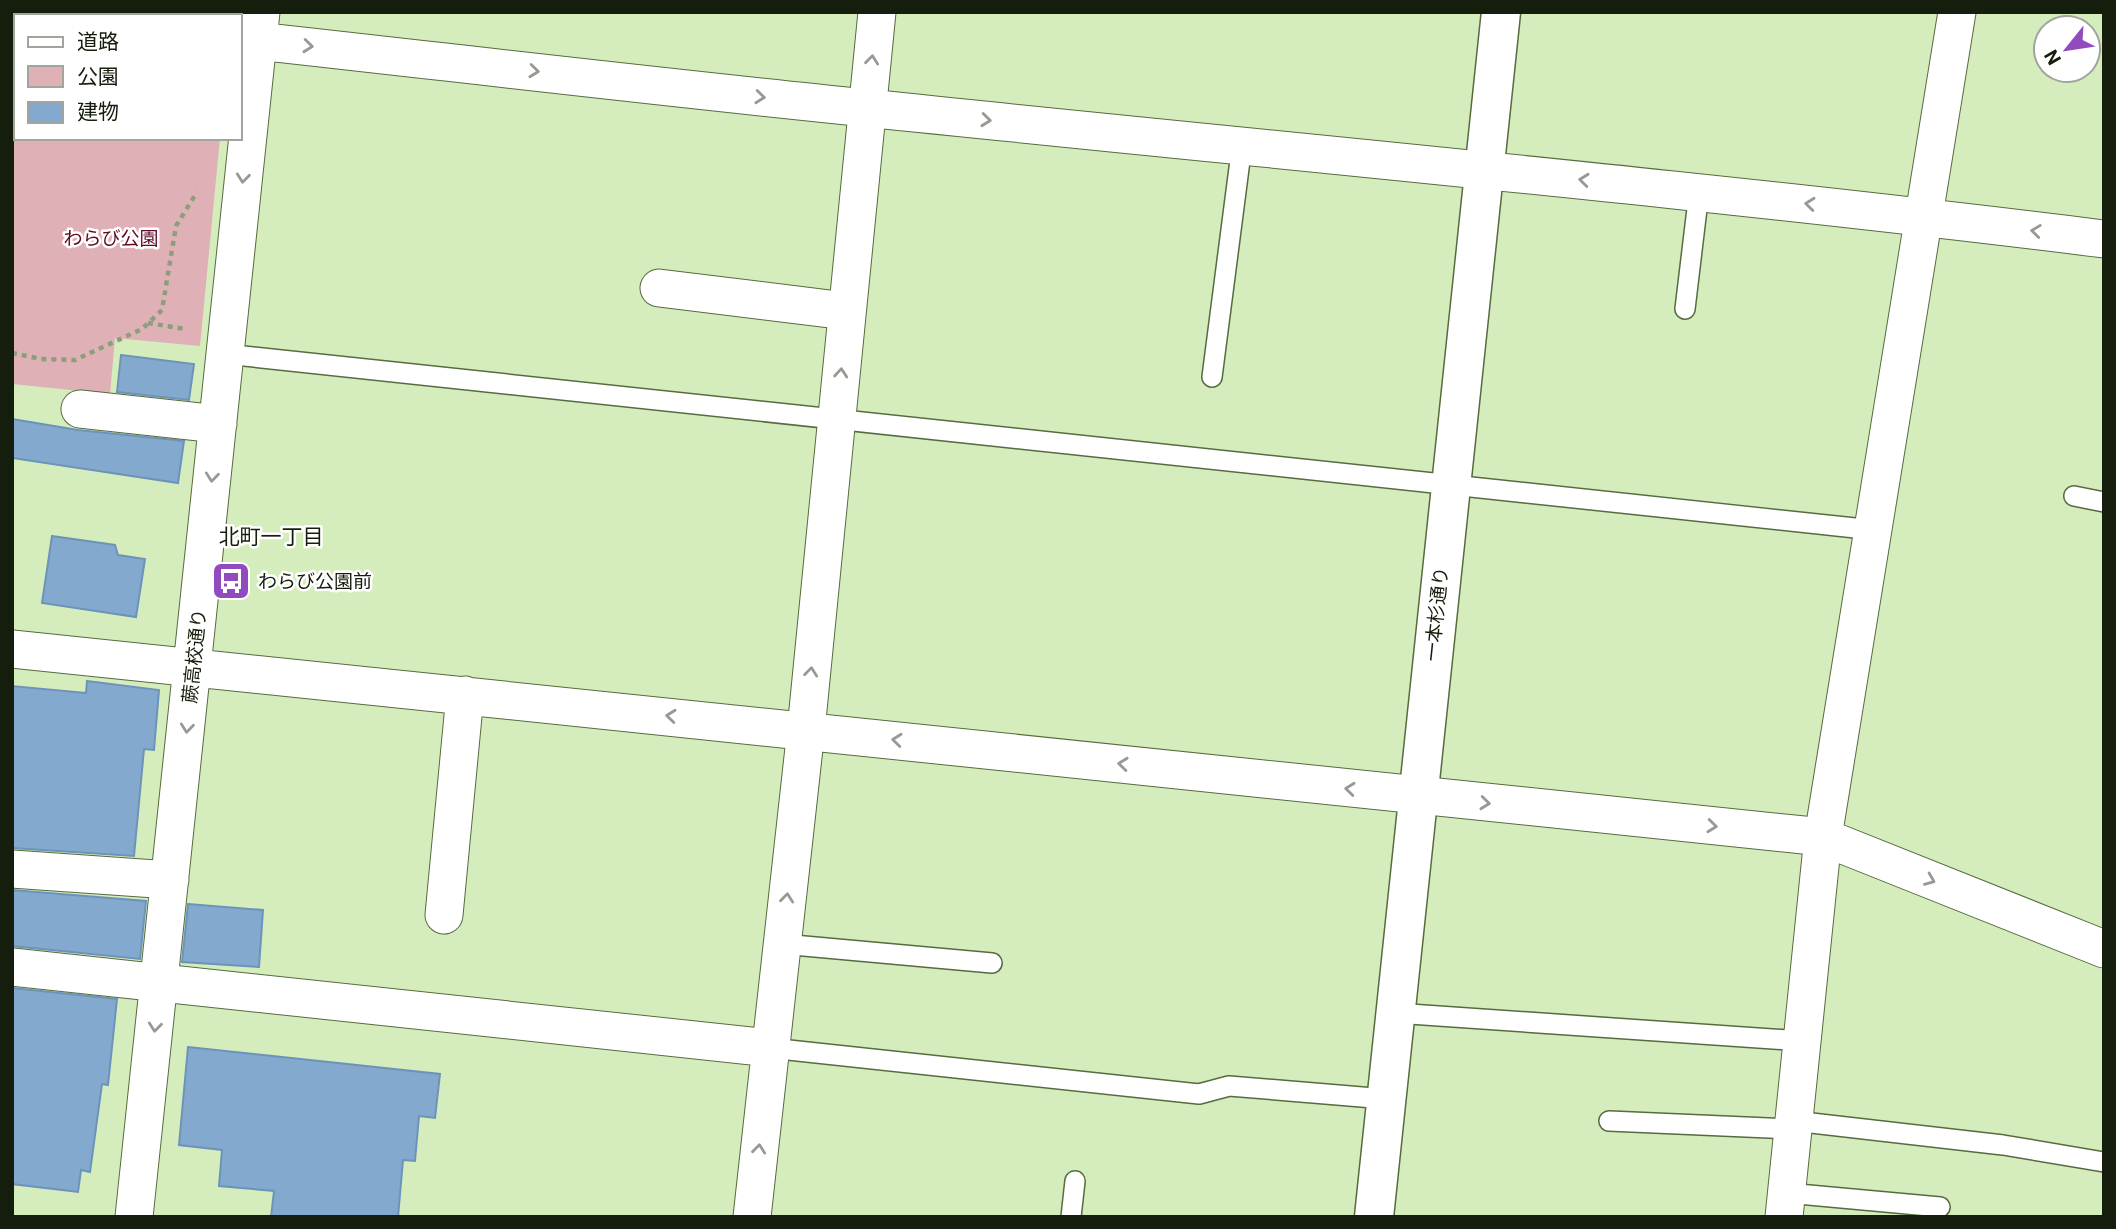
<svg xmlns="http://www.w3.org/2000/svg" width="2116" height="1229" viewBox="0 0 2116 1229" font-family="Roboto,'Noto Sans JP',sans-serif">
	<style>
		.green { fill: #dfb0b6 }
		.building { fill: #84a9cf; stroke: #6e93b8; stroke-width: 2 }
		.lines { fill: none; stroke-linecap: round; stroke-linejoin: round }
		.lane-casing { stroke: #566b40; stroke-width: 22 }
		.street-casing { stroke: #566b40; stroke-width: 39 }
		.secondary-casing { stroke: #566b40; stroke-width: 41 }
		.path { stroke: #8d9f7a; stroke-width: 4.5; stroke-dasharray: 5 5; stroke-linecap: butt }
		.lane { stroke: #fff; stroke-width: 19 }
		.street { stroke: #fff; stroke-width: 37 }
		.secondary { stroke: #fff; stroke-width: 38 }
		.oneway { stroke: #969a92 }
		.labels { text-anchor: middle; stroke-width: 5; stroke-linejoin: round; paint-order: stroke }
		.park-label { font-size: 19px; fill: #600925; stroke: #fff }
		.poi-label { font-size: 19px; fill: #151e0c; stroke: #fff; text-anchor: start }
		.street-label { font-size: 19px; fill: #151e0c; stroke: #fff }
		.neighbourhood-label { font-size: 21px; fill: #151e0c; stroke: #fff }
	</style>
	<rect width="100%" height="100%" fill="#d5edbd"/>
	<!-- green -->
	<path class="green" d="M 12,36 L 16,36 L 16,138 L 220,138 L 200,346 L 115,338 L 110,394 L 12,384 Z"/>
	<!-- building -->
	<path class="building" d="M 121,355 L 194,364 L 189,400 L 117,392 Z
		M 12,419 L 78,430 L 184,441 L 178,483 L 12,458 Z
		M 52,536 L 115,545 L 118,555 L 145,559 L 136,617 L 42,603 Z
		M 87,681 L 159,690 L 154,750 L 144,749 L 134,856 L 12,848 L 12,686 L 86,693 Z
		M 12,890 L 146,901 L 140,959 L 12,946 Z
		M 188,904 L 263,910 L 259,967 L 182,962 Z
		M 12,988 L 117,999 L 108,1085 L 102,1084 L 90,1172 L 81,1170 L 78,1192 L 12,1184 Z
		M 188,1047 L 440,1074 L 435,1118 L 419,1116 L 415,1161 L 403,1160 L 398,1217 L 271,1217 L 274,1191 L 219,1186 L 222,1150 L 179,1145 Z"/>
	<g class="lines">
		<defs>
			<path id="lane" d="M 1685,309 L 1699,192
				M 225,354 L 1874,530
				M 1212,377 L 1242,145
				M 2074,496 L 2104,502
				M 782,944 L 992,963
				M 1395,1013 L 1802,1041
				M 770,1048 L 1199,1094 L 1229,1086 L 1386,1099
				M 1609,1121 L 1793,1129
				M 1794,1121 L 2003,1145 L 2104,1162
				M 1787,1193 L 1940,1207
				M 1071,1217 L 1075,1181"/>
			<path id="street" d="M 12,14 L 30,16
				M 240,39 C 449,62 658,87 867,108 C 1279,151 1692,188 2104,239
				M 659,288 L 846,311
				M 80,409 L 218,424
				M 12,649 L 1823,837 L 2104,949
				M 12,869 L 170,880
				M 444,915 L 465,695
				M 12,967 L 770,1048
				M 134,1217 L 261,12
				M 752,1217 L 806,730 L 877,12
				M 1784,1217 L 1823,837 L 1957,12"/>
			<path id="secondary" d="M 1374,1217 L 1501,12"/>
		</defs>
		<!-- lane casing -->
		<use href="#lane" class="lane-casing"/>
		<!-- street casing -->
		<use href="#street" class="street-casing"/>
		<!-- secondary casing -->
		<use href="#secondary" class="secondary-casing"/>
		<!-- path -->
		<path class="path" d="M 12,65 L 16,64
			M 148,323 L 185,329
			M 12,353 L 41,359 L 75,360 L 142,329 L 162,310 L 176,226 L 197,192"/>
		<!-- lane -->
		<use href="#lane" class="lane"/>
		<!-- street -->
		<use href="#street" class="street"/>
		<!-- secondary -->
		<use href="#secondary" class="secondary"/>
	</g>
	<!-- one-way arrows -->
	<defs><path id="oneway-chevron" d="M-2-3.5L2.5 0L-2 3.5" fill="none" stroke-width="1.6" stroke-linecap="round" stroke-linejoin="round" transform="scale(1.75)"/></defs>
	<g class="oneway">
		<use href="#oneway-chevron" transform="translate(308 46) rotate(6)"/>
		<use href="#oneway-chevron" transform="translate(872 60) rotate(-84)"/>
		<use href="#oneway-chevron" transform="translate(534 71) rotate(6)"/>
		<use href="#oneway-chevron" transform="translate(760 97) rotate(6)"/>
		<use href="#oneway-chevron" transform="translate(986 120) rotate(6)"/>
		<use href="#oneway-chevron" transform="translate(243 178) rotate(96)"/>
		<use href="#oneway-chevron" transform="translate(1584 180) rotate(-174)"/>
		<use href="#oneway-chevron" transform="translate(1810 204) rotate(-174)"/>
		<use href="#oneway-chevron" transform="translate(2036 231) rotate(-173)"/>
		<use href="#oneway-chevron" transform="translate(841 373) rotate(-85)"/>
		<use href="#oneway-chevron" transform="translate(212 477) rotate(96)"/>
		<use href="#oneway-chevron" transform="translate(811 672) rotate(-84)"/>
		<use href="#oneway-chevron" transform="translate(671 716) rotate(-174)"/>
		<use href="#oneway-chevron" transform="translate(187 728) rotate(96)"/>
		<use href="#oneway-chevron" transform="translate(897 740) rotate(-174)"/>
		<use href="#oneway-chevron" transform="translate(1123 764) rotate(-174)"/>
		<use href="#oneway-chevron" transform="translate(1350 789) rotate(-174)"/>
		<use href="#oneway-chevron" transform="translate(1485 803) rotate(6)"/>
		<use href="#oneway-chevron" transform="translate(1712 826) rotate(6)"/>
		<use href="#oneway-chevron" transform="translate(1930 880) rotate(22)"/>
		<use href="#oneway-chevron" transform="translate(787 898) rotate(-84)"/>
		<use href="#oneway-chevron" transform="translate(155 1027) rotate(96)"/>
		<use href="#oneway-chevron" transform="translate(759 1149) rotate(-84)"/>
	</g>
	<!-- icons -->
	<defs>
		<symbol id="bus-square" viewBox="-11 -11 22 22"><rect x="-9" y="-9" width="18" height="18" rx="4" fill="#914bbf" stroke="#fff"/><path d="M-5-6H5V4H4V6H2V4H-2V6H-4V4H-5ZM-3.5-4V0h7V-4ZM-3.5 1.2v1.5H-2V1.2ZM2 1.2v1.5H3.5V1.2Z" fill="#fff"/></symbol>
	</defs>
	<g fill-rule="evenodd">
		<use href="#bus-square" x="209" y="559" width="44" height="44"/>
	</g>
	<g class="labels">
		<!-- park labels -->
		<g class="park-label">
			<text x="111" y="245">わらび公園</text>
		</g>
		<!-- poi labels -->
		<g class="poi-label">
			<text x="258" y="588">わらび公園前</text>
		</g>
		<!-- street labels -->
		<g class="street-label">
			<text transform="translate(1436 614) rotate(-84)" y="7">一本杉通り</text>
			<text transform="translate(194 656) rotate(-84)" y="7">蕨高校通り</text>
		</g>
		<!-- neighbourhood labels -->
		<g class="neighbourhood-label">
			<text x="271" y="544">北町一丁目</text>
		</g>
	</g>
	<!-- border -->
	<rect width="2116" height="1229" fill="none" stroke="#151e0c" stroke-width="28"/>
	<!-- legend -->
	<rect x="14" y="14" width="228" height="126" fill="#ffffff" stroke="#a1a59e" stroke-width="2"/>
	<rect x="28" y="37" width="35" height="10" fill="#ffffff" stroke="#a1a59e" stroke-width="2"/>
	<text x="77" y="49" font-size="21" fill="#151e0c">道路</text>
	<rect x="28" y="66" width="35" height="21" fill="#dfb0b6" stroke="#a1a59e" stroke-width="2"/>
	<text x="77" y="84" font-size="21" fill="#151e0c">公園</text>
	<rect x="28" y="102" width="35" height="21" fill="#84a9cf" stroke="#a1a59e" stroke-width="2"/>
	<text x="77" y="119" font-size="21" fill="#151e0c">建物</text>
	<!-- north arrow -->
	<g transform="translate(2067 49) rotate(240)"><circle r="33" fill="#ffffff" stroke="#a1a59e" stroke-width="2"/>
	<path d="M0-5L12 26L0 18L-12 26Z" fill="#914bbf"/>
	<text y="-10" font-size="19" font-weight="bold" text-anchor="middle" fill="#151e0c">N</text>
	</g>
</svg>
